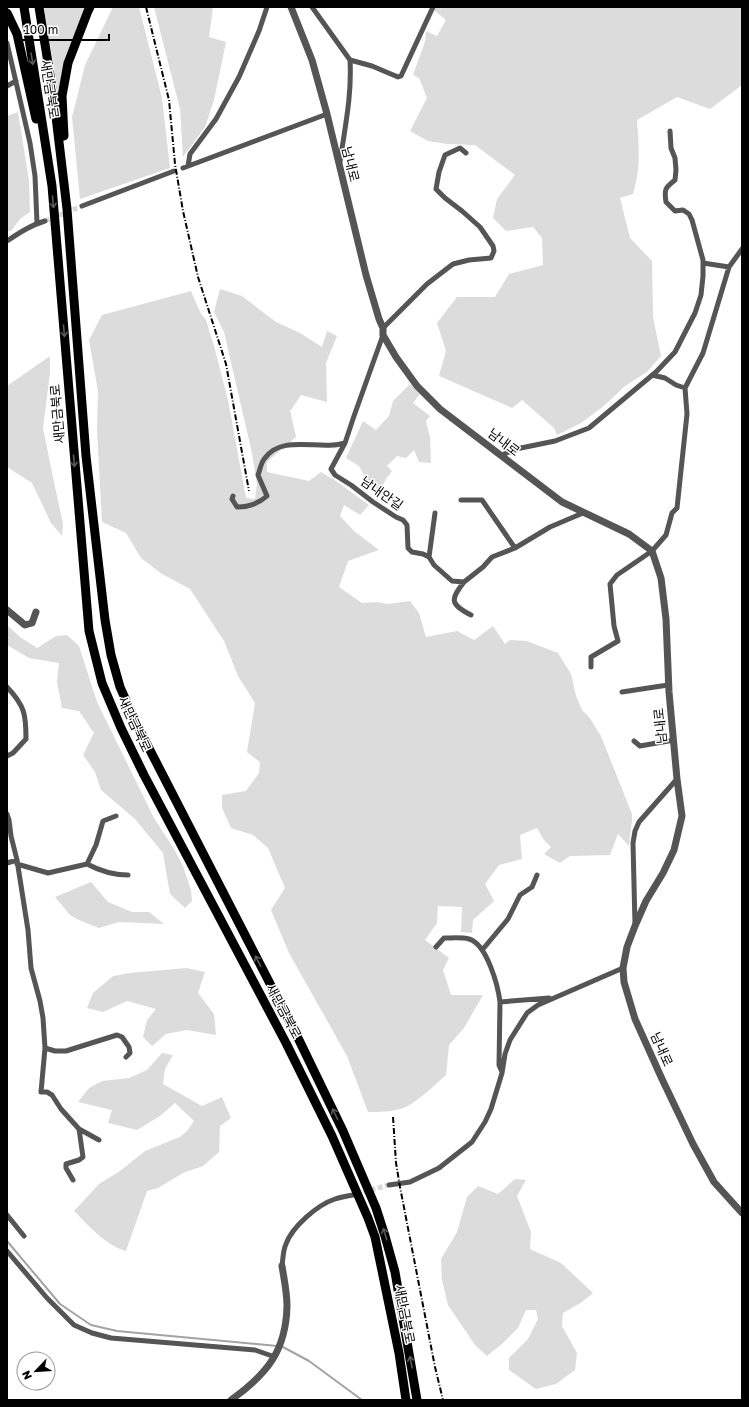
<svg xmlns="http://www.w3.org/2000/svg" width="749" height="1407" viewBox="0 0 749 1407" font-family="'Golos Text','Noto Sans KR',sans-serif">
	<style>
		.green { fill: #dcdcdc }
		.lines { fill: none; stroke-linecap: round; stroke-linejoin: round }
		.stream { stroke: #a3a3a3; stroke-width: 2 }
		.minor-tunnel { stroke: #d9d9d9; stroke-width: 5; stroke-dasharray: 5 2.5; stroke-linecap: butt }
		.minor { stroke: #555; stroke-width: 5 }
		.tertiary { stroke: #555; stroke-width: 7 }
		.trunk { stroke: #000; stroke-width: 9 }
		.rail { stroke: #000; stroke-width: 2; stroke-dasharray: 6 2 1 2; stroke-linecap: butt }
		.oneway { stroke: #595959 }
		.labels { text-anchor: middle; stroke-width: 3; stroke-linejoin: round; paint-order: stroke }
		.street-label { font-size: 13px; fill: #000; stroke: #fff }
	</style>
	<rect width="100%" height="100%" fill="#fff"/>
	<!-- green -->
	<path class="green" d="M 44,7 L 86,7 L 65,57 L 58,92 Z
		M 113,7 L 139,7 L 162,98 L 170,168 L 80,199 L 72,117 L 85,65 Z
		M 154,7 L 213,7 L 209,37 L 226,42 L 214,100 L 205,127 L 183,157 L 180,109 Z
		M 436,7 L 742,7 L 742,85 L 710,109 L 677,97 L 637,120 C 639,148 641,167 633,194 L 620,198 L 630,238 L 652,261 L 653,317 L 661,356 L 647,372 L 625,386 L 605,405 L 581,423 L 557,435 L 554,428 L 522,400 L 512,408 L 439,376 L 446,351 L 437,323 L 457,297 L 495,297 L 509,274 L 543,265 L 542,238 L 533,227 L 506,231 L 493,218 L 497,199 L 515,175 L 475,145 L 447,144 L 428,141 L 410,131 L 427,98 L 419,78 L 413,75 L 425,42 L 426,31 L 437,36 L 446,20 L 434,10 Z
		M 18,112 L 29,181 L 30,212 L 20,219 L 12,230 L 7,232 L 7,116 Z
		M 220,289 L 242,296 L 276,322 L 300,333 L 322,347 L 327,331 L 337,336 L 326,363 L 327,402 L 301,395 L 291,410 L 290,410 L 296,437 L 267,462 L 267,472 L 309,481 L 321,472 L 336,481 L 369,505 L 360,515 L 344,505 L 340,516 L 354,531 L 379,550 L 348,561 L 339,587 L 362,603 L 377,602 L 388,604 L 410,601 L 419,613 L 426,637 L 457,631 L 474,640 L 493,626 L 505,644 L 510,640 L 527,641 L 558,653 L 571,674 L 576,696 L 582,710 L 589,717 L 601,736 L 632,814 L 632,820 L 629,846 L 618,834 L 610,855 L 570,856 L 560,863 L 544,854 L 551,847 L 544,840 L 537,828 L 520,835 L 522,859 L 499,865 L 485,884 L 494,901 L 473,920 L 472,933 L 461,932 L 462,907 L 438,906 L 437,923 L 425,940 L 449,958 L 443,970 L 451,995 L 483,995 L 464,1028 L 449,1045 L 446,1075 C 437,1083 414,1105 403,1108 C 392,1112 379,1112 368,1112 L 347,1056 L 289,953 L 271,910 L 285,888 L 268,848 L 253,835 L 231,828 L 222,808 L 222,795 L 246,791 L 259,773 L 260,762 L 247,752 L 255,703 L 238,676 L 224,641 L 190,589 L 162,574 L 141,558 L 126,533 L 102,522 L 97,431 L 98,391 L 89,340 L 102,315 L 191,291 L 200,312 L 206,320 L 214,346 L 228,400 L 246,498 L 255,499 L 257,484 L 252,453 L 224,332 L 214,312 Z
		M 50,356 L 50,373 L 43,428 L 55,487 L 63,524 L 62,536 L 51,523 L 32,483 L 7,467 L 7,386 Z
		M 410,384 L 420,394 L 413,403 L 430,416 L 426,421 L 430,437 L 431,463 L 419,462 L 414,450 L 406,458 L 397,456 L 387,466 L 392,471 L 386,479 L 381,489 L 371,488 L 359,466 L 346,458 L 363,421 L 376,430 L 389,416 L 393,401 Z
		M 7,625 L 20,637 L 37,648 L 56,636 L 67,635 L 79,646 L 97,702 L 154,818 L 174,849 L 183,866 L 191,890 L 192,901 L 185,908 L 170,894 L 163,853 L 135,819 L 101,790 L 95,772 L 83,755 L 94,733 L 79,711 L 62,708 L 57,682 L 59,663 L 29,658 L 7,645 Z
		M 91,882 L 108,902 L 132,912 L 149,912 L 164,924 L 119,922 L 99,928 L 79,920 L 70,915 L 55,897 Z
		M 186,968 L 205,972 L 198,993 L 214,1014 L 216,1035 L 187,1030 L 166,1034 L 152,1046 L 143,1037 L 147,1020 L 156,1009 L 127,1001 L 103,1012 L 87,1008 L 93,993 L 113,976 L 130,973 Z
		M 162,1053 L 173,1055 L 165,1069 L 163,1084 L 202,1106 L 222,1097 L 231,1118 L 220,1126 L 219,1152 L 203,1166 L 183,1173 L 158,1188 L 147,1191 L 126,1251 C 105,1245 89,1226 74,1211 L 99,1184 L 120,1171 L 145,1151 L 180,1137 L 187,1131 L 194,1121 L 175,1103 L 160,1116 L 137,1130 L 108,1123 L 112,1110 L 78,1102 L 89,1088 L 102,1081 L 129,1078 L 147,1070 Z
		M 515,1179 L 526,1180 L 517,1196 L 531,1232 L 530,1249 L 561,1263 L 593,1293 L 582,1302 L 563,1313 L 562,1326 L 577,1353 L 575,1370 L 556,1384 L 536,1389 L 509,1370 L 509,1358 L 528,1339 L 538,1319 L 536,1310 L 526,1310 L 518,1328 L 503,1343 L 487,1356 L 475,1345 L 448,1305 L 442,1280 L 441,1259 L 457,1232 L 467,1197 L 478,1186 L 498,1194 Z"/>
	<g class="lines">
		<!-- stream -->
		<path class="stream" d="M 7,1241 L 60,1304 L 91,1325 L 117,1331 L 277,1346
			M 281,1346 L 309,1361 L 362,1400"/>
		<!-- minor-tunnel -->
		<path class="minor-tunnel" d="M 45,221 L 82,206
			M 356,1194 L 389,1185"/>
		<!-- minor -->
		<path class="minor" d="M 312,7 L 350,60
			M 7,43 L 30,143 L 35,176 L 37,223
			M 7,86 L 16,81
			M 340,162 C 345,127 352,95 350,60 L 372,66 L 398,77 L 401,76 L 433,7
			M 188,166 L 190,154 L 216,119 L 239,77 L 259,31 L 267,7
			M 183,168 L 327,114
			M 82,206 L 174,171
			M 7,241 C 19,233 31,225 45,221
			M 703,263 L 729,267
			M 383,328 L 427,284 L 453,264 L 469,260 L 491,258 L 494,251 L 493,246 L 480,227 L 462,211 L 445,198 L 436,189 L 439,172 L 445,155 L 460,148 L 466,153
			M 383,335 L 354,416 L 345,443 L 331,469 L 335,475 L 351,485 L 373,502 L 396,517 L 403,520 L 407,525 L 408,548 L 412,552 L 423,554 L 429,557 L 434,565 L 452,581 L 464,582 L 483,567 L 492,557 L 515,548 L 550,527 L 583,513
			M 652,375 L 665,378 L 676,385 L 685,388
			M 502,455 L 516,449 L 555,441 L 589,428 L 656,372 L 675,352 L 695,313 L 701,295 L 703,276 L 703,260 L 692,220 L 689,214 L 683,210 L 675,211 L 666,202 C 664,189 665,188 675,180 L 676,170 L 675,158 L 671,148 L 670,131
			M 233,496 L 232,499 L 237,507 C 249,507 258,504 267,496 L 258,475 C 260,470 261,462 265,458 C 280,437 311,447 333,445 C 337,445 341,444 345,443
			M 461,500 L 482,500 L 515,548
			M 429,557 L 435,513
			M 464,582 C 450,600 450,604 471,615
			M 591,667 L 591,657 L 618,641 L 614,626 L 610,584 L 617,575 L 652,551 L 666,535 L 672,513 L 677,508 L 687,414 L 685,388 L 703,353 L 729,267 L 742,249
			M 7,687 C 25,706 26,715 26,739 L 13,753 L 7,756
			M 622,692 L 668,685
			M 634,741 L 640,746 L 674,740
			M 7,814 L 9,820 L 11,836 L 17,860 L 28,930 L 31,968 L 40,1001 L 43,1018 L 45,1048 L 41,1092 L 47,1092 L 52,1095 L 61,1109 L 79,1129 L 99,1140
			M 7,863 L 17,860
			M 17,864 L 48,873 L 87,864 L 96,845 L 103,821 L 116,816
			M 87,864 C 100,871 112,875 128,875
			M 635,925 L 633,843 L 635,831 L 639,822 L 677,779
			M 436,947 L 444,938 C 452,938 462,937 469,939 C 487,944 498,986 500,1002
			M 483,949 L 508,919 L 520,895 L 532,887 L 537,875
			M 45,1048 L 55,1051 L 66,1051 L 117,1035 L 122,1037 L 129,1047 L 130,1053 L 126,1057
			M 502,1072 L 499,1065 L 500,1002 L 549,998
			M 73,1180 L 66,1168 L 66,1164 L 79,1160 L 83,1157 L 79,1129
			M 389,1185 L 410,1182 L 439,1168 L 472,1142 L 485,1122 L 491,1109 L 502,1073 L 505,1054 L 510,1040 L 527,1013 L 538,1005 L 623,968
			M 7,1215 L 24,1236
			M 7,1251 L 47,1298 L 74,1325 L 92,1333 L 111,1338 L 255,1350 L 275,1357
			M 282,1266 C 283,1259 283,1250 286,1244 C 292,1227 317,1205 335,1199 C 341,1197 347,1196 353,1195"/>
		<!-- tertiary -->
		<path class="tertiary" d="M 291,7 L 312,60 L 327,114 L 366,275 L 379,319 L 383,328 L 383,335 L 396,357 L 417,386 L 440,409 L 562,502 L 629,534 L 652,551 L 661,578 L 666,619 L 669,692 L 677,779 L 682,816 L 674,850 L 663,873 L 646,901 L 635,926 L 627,947 L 623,968 L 624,982 L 635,1019 L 662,1079 L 693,1144 L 714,1182 L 742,1213
			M 7,610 L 25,625 L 32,623 L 36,612
			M 231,1400 C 267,1374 286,1351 287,1306 C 287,1292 284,1279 282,1266"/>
		<!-- trunk -->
		<path class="trunk" d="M 24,7 L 52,186 L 89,631 L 102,683 L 121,728 L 144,775 L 286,1043 L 332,1136 L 368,1218 L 375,1237 L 380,1261 L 399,1353 L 406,1400
			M 39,7 L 54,100 L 67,209 L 86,456 L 105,620 L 111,655 L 120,687 L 136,723 L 299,1040 L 343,1131 L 376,1208 L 385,1236 L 395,1272 L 417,1400
			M 7,13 L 17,34 L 36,119
			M 64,136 L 62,96 L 68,63 L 88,11 L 90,7"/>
		<!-- rail -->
		<path class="rail" d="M 146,7 L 169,100 L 175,164 L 183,211 L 198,277 L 226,364 L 249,491
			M 393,1117 L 396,1163 L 400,1187 L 435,1367 L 443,1400"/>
	</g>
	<!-- one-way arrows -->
	<defs><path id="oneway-shaft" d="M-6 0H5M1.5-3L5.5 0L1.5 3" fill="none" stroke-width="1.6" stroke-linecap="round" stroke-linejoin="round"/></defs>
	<g class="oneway">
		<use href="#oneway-shaft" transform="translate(32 59) rotate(81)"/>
		<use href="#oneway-shaft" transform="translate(53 202) rotate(85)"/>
		<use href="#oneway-shaft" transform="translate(64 331) rotate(85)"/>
		<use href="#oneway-shaft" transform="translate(74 461) rotate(85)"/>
		<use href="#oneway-shaft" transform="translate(258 961) rotate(-117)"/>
		<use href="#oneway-shaft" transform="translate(335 1114) rotate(-116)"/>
		<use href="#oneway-shaft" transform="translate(385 1234) rotate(-107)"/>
		<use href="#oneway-shaft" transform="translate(411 1362) rotate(-100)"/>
	</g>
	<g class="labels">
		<!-- street labels -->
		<g class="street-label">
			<text transform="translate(50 89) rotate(81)" y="5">새만금북로</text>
			<text transform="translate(351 164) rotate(76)" y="5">남내로</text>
			<text transform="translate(57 414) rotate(-95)" y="5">새만금북로</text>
			<text transform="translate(504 442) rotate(37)" y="5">남내로</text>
			<text transform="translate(382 493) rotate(35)" y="5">남내안길</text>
			<text transform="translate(135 724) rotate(65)" y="5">새만금북로</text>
			<text transform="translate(660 726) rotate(-96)" y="5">남내로</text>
			<text transform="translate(284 1011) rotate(62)" y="5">새만금북로</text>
			<text transform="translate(662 1049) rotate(66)" y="5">남내로</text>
			<text transform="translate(405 1314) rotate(79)" y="5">새만금북로</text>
		</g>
	</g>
	<!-- border -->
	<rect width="749" height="1407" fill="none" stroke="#000000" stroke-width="16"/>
	<!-- north arrow -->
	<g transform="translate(36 1371) rotate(245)"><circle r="19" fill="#ffffff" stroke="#999999"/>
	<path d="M0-3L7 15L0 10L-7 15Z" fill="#000000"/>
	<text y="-6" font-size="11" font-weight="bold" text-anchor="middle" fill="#000000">N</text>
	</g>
	<!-- scale -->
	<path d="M18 34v6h91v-6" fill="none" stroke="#000000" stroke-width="2"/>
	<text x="24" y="34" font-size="12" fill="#000000" stroke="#ffffff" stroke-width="3" paint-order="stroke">100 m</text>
</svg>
